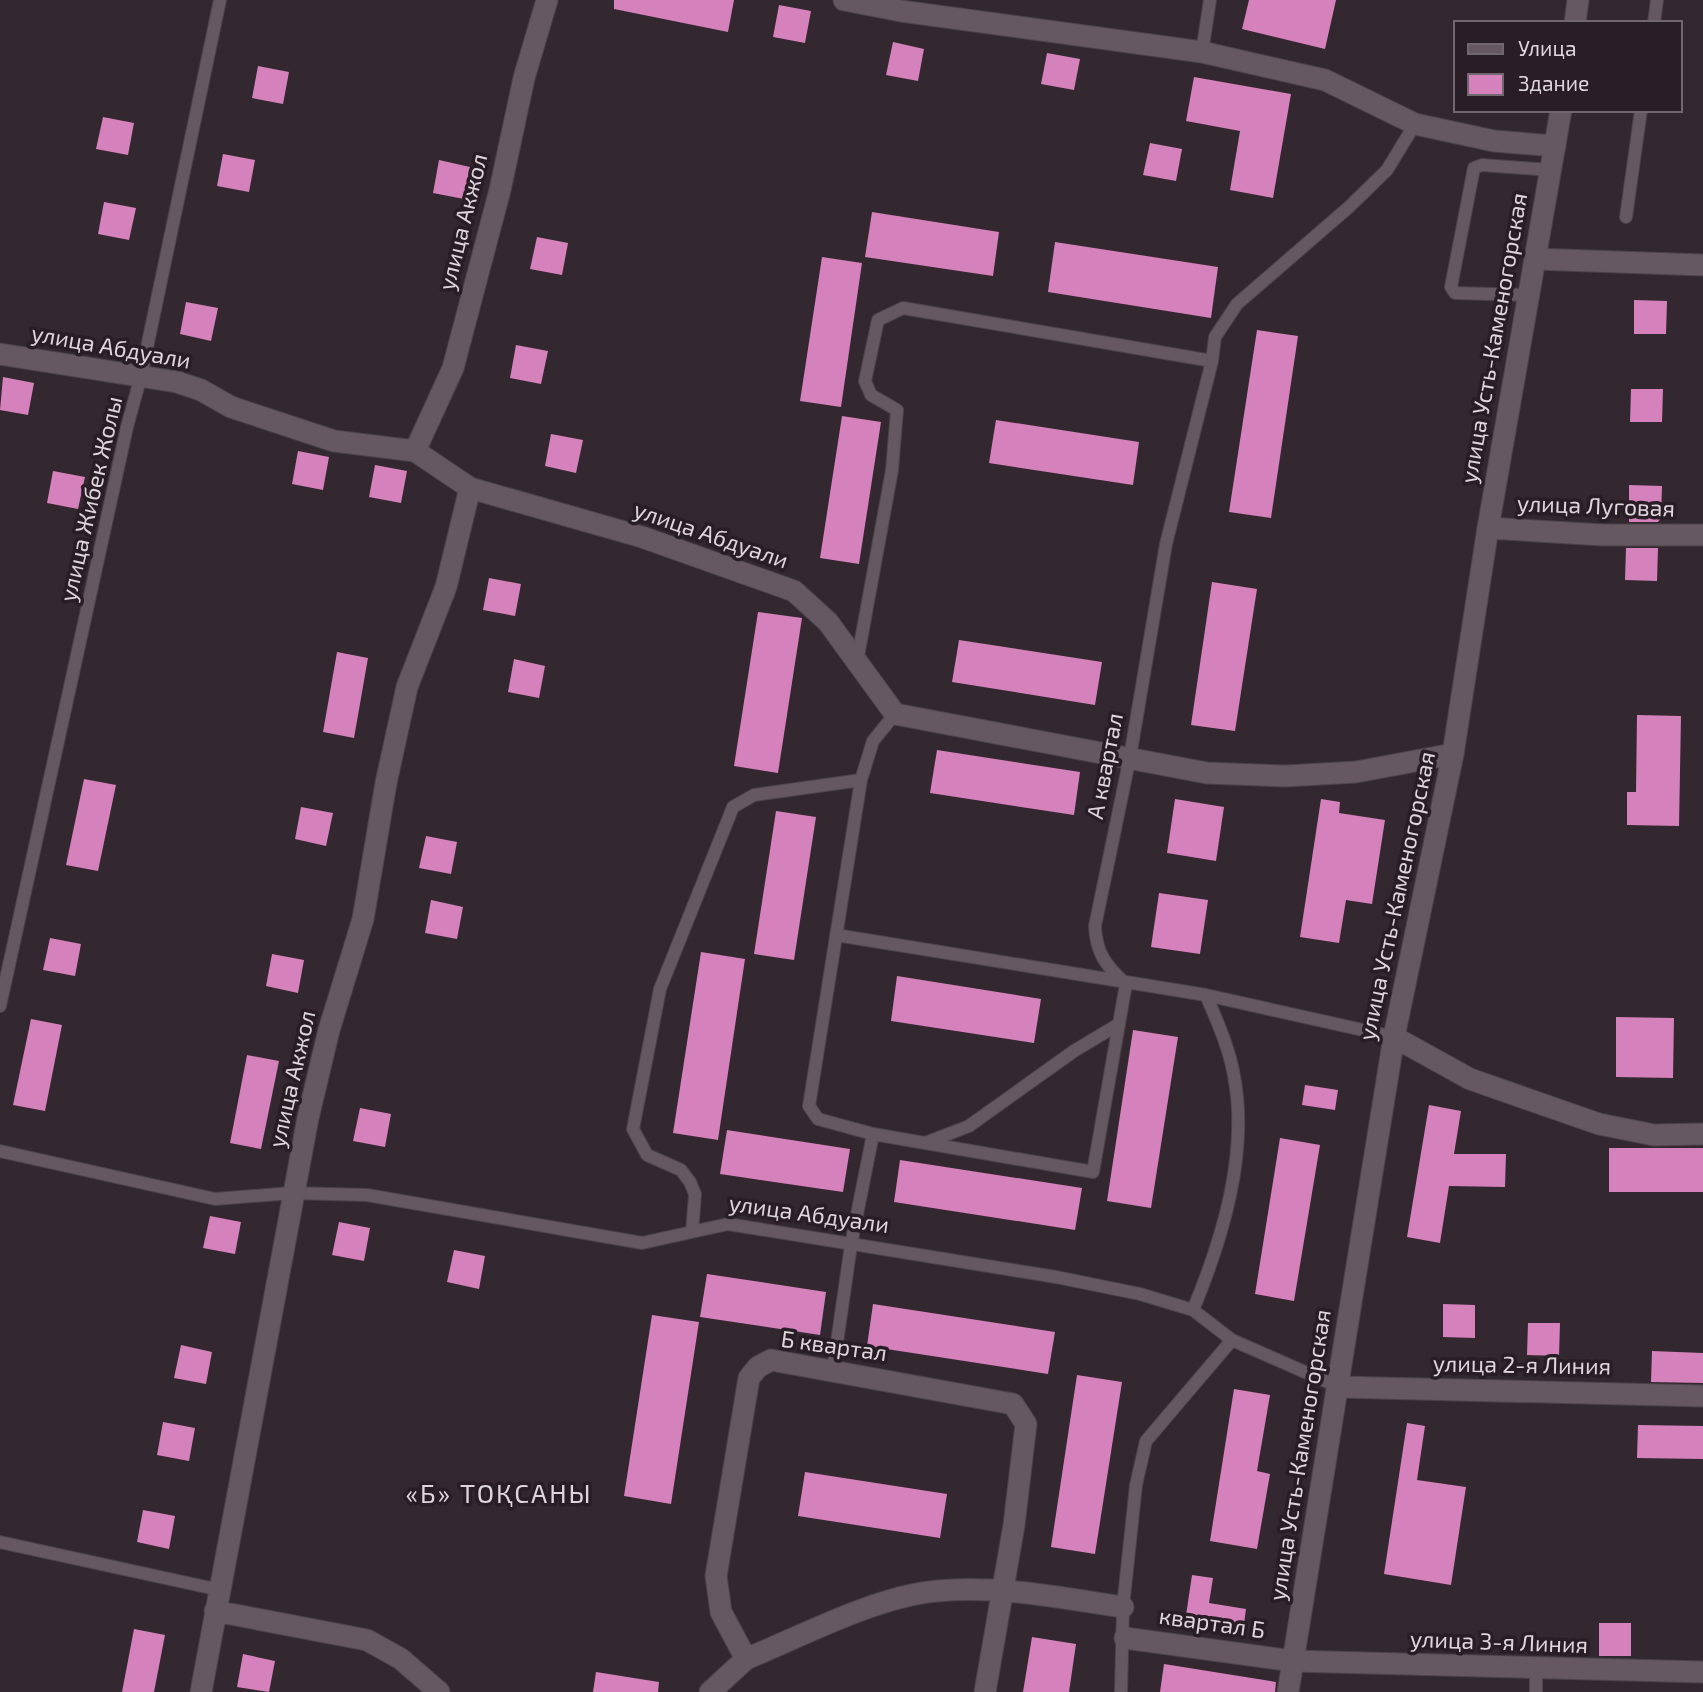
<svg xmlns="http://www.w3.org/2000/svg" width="1703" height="1692" viewBox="0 0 1703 1692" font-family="'Exo 2',sans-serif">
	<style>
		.building { fill: #d581bc }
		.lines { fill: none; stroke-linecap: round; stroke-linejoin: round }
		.lane-casing { stroke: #4d434a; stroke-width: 14 }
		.street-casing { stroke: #4d434a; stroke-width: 23 }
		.secondary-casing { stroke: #4d434a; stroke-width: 23 }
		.lane { stroke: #655861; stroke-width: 12 }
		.street { stroke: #655861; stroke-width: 21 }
		.secondary { stroke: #655861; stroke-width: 21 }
		.labels { text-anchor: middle; stroke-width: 7; stroke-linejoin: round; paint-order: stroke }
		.street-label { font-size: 23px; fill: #ddd6db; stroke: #291e26 }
		.quarter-label { font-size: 26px; letter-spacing: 2px; fill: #ddd6db; stroke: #291e26 }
	</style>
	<rect width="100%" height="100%" fill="#33282f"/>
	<!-- building -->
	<path class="building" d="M 614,0 L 734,0 L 728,32 L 614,9 Z
		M 1249,0 L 1336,0 L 1325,49 L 1242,29 Z
		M 779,5 L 811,11 L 805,43 L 773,37 Z
		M 893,42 L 924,49 L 918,81 L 886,75 Z
		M 1047,53 L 1080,59 L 1074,90 L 1041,84 Z
		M 258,66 L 289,72 L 283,104 L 252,98 Z
		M 1194,77 L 1291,94 L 1273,198 L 1230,190 L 1240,131 L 1186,121 Z
		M 103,117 L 134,123 L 128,155 L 96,149 Z
		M 1150,143 L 1182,149 L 1176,181 L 1143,175 Z
		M 223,154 L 255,160 L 249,192 L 217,186 Z
		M 439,160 L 470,167 L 464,199 L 433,193 Z
		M 104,202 L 136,208 L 129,240 L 98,234 Z
		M 872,212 L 999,232 L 993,276 L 865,257 Z
		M 537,237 L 568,243 L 562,275 L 530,269 Z
		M 1055,242 L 1218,267 L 1211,318 L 1048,292 Z
		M 822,257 L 862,263 L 841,407 L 800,401 Z
		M 1634,300 L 1667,301 L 1666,334 L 1634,334 Z
		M 186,302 L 218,308 L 211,341 L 180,334 Z
		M 1257,330 L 1298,336 L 1271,518 L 1229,512 Z
		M 516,345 L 548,351 L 541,384 L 510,378 Z
		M 3,377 L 34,383 L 28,415 L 0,410 Z
		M 1631,389 L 1663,389 L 1662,422 L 1630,422 Z
		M 842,416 L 881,422 L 859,564 L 820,558 Z
		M 996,420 L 1139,442 L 1133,485 L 989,463 Z
		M 551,434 L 583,440 L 576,473 L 545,466 Z
		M 298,451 L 329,457 L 323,490 L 292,484 Z
		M 375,465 L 407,471 L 401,503 L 369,497 Z
		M 53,471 L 85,477 L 78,509 L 47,503 Z
		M 1629,485 L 1662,486 L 1661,518 L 1658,522 L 1629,522 Z
		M 1626,548 L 1658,548 L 1657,581 L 1625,580 Z
		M 489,578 L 521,584 L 515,616 L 483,610 Z
		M 1212,582 L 1257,589 L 1235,731 L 1191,725 Z
		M 758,612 L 802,618 L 778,773 L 734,766 Z
		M 959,640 L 1102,662 L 1095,705 L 952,682 Z
		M 337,652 L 368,658 L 354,738 L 323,732 Z
		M 514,659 L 545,666 L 539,698 L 508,692 Z
		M 1637,715 L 1681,716 L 1679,826 L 1627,825 L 1627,792 L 1636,792 Z
		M 937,750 L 1080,772 L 1074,815 L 930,793 Z
		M 84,779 L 116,785 L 98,871 L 66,865 Z
		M 1175,799 L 1224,807 L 1216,861 L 1167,853 Z
		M 1321,799 L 1340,802 L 1339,813 L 1385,820 L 1372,904 L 1346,900 L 1339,943 L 1300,937 Z
		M 301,807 L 333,813 L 326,846 L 295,839 Z
		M 776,811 L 816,817 L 794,960 L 754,954 Z
		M 426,836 L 457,842 L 451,874 L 419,868 Z
		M 1159,893 L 1208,900 L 1200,954 L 1151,947 Z
		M 431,900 L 463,907 L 457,939 L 425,933 Z
		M 50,938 L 81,944 L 75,976 L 43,970 Z
		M 701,952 L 745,959 L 718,1140 L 673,1133 Z
		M 272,954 L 304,960 L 298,993 L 266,986 Z
		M 897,976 L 1041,999 L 1034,1043 L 891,1021 Z
		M 1616,1017 L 1674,1018 L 1673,1078 L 1616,1077 Z
		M 31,1019 L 62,1025 L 45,1111 L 13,1105 Z
		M 1133,1030 L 1178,1037 L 1151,1208 L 1107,1201 Z
		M 247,1055 L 279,1061 L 261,1149 L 230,1143 Z
		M 1305,1085 L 1338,1090 L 1335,1110 L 1302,1105 Z
		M 1429,1105 L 1461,1111 L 1454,1154 L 1506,1154 L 1505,1187 L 1449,1186 L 1440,1243 L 1407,1237 Z
		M 360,1108 L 391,1114 L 385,1147 L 353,1141 Z
		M 727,1130 L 850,1149 L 843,1192 L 720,1174 Z
		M 1280,1138 L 1320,1145 L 1294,1301 L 1255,1294 Z
		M 1609,1148 L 1703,1148 L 1703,1192 L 1609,1192 Z
		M 900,1160 L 1082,1188 L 1075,1230 L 894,1202 Z
		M 210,1216 L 241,1222 L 235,1254 L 203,1248 Z
		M 339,1222 L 370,1228 L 364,1261 L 332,1255 Z
		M 454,1250 L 485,1256 L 479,1289 L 447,1282 Z
		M 707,1274 L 826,1292 L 820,1335 L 700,1317 Z
		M 873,1304 L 1055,1332 L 1048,1374 L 867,1346 Z
		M 1443,1304 L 1475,1305 L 1475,1338 L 1443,1337 Z
		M 652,1315 L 699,1322 L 671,1504 L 624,1496 Z
		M 1528,1323 L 1560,1323 L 1559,1356 L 1527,1355 Z
		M 181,1345 L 212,1352 L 206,1384 L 174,1378 Z
		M 1652,1351 L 1703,1353 L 1703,1383 L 1651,1382 Z
		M 1077,1375 L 1122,1382 L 1095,1554 L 1051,1547 Z
		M 1234,1389 L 1270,1395 L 1257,1471 L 1270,1474 L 1257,1549 L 1210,1541 Z
		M 163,1422 L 195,1428 L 189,1461 L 157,1455 Z
		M 1407,1423 L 1425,1426 L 1417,1480 L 1466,1487 L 1451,1585 L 1384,1574 Z
		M 1638,1425 L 1703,1426 L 1703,1459 L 1637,1458 Z
		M 805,1472 L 947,1494 L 940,1538 L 798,1516 Z
		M 143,1510 L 175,1516 L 169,1549 L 137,1542 Z
		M 1192,1575 L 1213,1578 L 1209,1603 L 1246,1609 L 1243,1632 L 1185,1622 Z
		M 1599,1623 L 1631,1623 L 1631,1656 L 1599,1656 Z
		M 134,1629 L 165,1635 L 154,1692 L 122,1692 Z
		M 1032,1637 L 1076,1644 L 1069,1692 L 1023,1692 Z
		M 243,1654 L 275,1661 L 269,1692 L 237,1687 Z
		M 1164,1664 L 1276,1682 L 1275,1692 L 1160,1692 Z
		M 596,1672 L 659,1682 L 658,1692 L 593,1692 Z"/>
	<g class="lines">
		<defs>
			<path id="lane" d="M 1654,23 L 1657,0
				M 1202,52 L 1210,0
				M 1626,217 L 1641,110
				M 1530,295 L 1455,293 L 1451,287 L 1474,168 L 1482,165 L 1550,170
				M 857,662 L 892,470 L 897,410 L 871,395 L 865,381 L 878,320 L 903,308 L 1212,361
				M 895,714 L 873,741 L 861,780 L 809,1106 L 818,1119 L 873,1134 L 1093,1172 L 1126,984 C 1106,966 1096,953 1095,926 L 1130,757 L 1166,544 L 1212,361 L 1215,337 L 1237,304 L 1349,207 L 1387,170 L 1415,124
				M 836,935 L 1206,995 L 1394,1037
				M 0,1006 L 127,427 L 141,376 L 220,0
				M 925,1143 L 969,1126 L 1074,1051 L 1119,1024
				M 0,1151 L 215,1199 L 292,1193 L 367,1195 L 642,1243 L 728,1224 L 1056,1277 L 1140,1294 L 1193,1310 L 1232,1340 L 1339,1387
				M 692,1232 L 695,1194 L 690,1182 L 681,1170 L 647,1155 L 633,1129 L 660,989 L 733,807 L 754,795 L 861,780
				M 1193,1310 C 1222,1240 1249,1153 1234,1076 C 1229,1047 1217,1021 1206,995
				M 833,1370 L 851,1245 L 873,1134
				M 0,1542 L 220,1590
				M 1536,1670 L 1536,1692
				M 1121,1692 L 1123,1607 L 1136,1485 L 1146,1441 L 1232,1340"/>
			<path id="street" d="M 844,0 L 901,11 L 1202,52 L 1325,80 L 1415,124 L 1494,141 L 1555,146
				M 1535,259 L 1703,265
				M 0,354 L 177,382 L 201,390 L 231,407 L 334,441 L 415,451 L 470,488 L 642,537 L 794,591 L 828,622 L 895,714 L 1207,773 L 1286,776 L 1356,772 L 1453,754
				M 415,451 L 453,368 L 500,190 L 524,78 L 547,0
				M 1488,528 L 1603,535 L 1703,535
				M 1394,1037 L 1470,1079 L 1599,1124 L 1654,1135 L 1703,1134
				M 1339,1387 L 1703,1396
				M 215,1611 L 367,1640 L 401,1659 L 439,1692
				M 1125,1638 L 1293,1661 L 1703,1672
				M 746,1659 C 802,1636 877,1596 937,1591 C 999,1585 1062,1598 1123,1607
				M 201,1692 L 308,1118 L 329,1030 L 363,919 L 386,783 L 407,687 L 446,587 L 470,488
				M 710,1692 L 746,1659 L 721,1612 L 716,1576 L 749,1378 L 758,1367 L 771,1360 L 1013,1404 L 1026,1424 L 1014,1525 L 985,1692"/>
			<path id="secondary" d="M 1575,23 L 1578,0
				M 1288,1692 L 1394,1037 L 1453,754 L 1488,528 L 1561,110"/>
		</defs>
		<!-- lane casing -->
		<use href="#lane" class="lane-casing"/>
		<!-- street casing -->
		<use href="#street" class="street-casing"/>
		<!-- secondary casing -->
		<use href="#secondary" class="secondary-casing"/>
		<!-- lane -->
		<use href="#lane" class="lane"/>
		<!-- street -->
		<use href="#street" class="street"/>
		<!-- secondary -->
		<use href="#secondary" class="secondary"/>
	</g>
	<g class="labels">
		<!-- street labels -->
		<g class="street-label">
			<text transform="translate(463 222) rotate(-76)" y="8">улица Акжол</text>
			<text transform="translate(1494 338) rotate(-80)" y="8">улица Усть-Каменогорская</text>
			<text transform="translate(111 347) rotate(10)" y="8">улица Абдуали</text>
			<text transform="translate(91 499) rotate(-77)" y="8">улица Жибек Жолы</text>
			<text transform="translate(1596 506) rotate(2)" y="8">улица Луговая</text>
			<text transform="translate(711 535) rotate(19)" y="8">улица Абдуали</text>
			<text transform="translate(1105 766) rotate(-79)" y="8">А квартал</text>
			<text transform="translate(1397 896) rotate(-78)" y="8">улица Усть-Каменогорская</text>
			<text transform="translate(292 1079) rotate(-77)" y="8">улица Акжол</text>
			<text transform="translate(809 1214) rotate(8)" y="8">улица Абдуали</text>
			<text transform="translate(834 1346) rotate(8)" y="8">Б квартал</text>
			<text transform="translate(1522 1365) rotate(1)" y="8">улица 2-я Линия</text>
			<text transform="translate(1300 1455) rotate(-81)" y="8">улица Усть-Каменогорская</text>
			<text transform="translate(1212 1623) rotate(8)" y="8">квартал Б</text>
			<text transform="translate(1499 1642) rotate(2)" y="8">улица 3-я Линия</text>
		</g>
		<!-- quarter labels -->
		<g class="quarter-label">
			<text x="499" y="1503">«Б» ТОҚСАНЫ</text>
		</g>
	</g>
	<!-- legend -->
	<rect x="1454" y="21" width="228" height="91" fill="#291e26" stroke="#71686e" stroke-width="2"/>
	<rect x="1468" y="44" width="35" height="10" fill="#655861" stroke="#71686e" stroke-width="2"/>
	<text x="1518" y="56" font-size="21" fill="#ddd6db">Улица</text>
	<rect x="1468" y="74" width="35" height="21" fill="#d581bc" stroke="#71686e" stroke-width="2"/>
	<text x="1518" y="91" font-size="21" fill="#ddd6db">Здание</text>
</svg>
